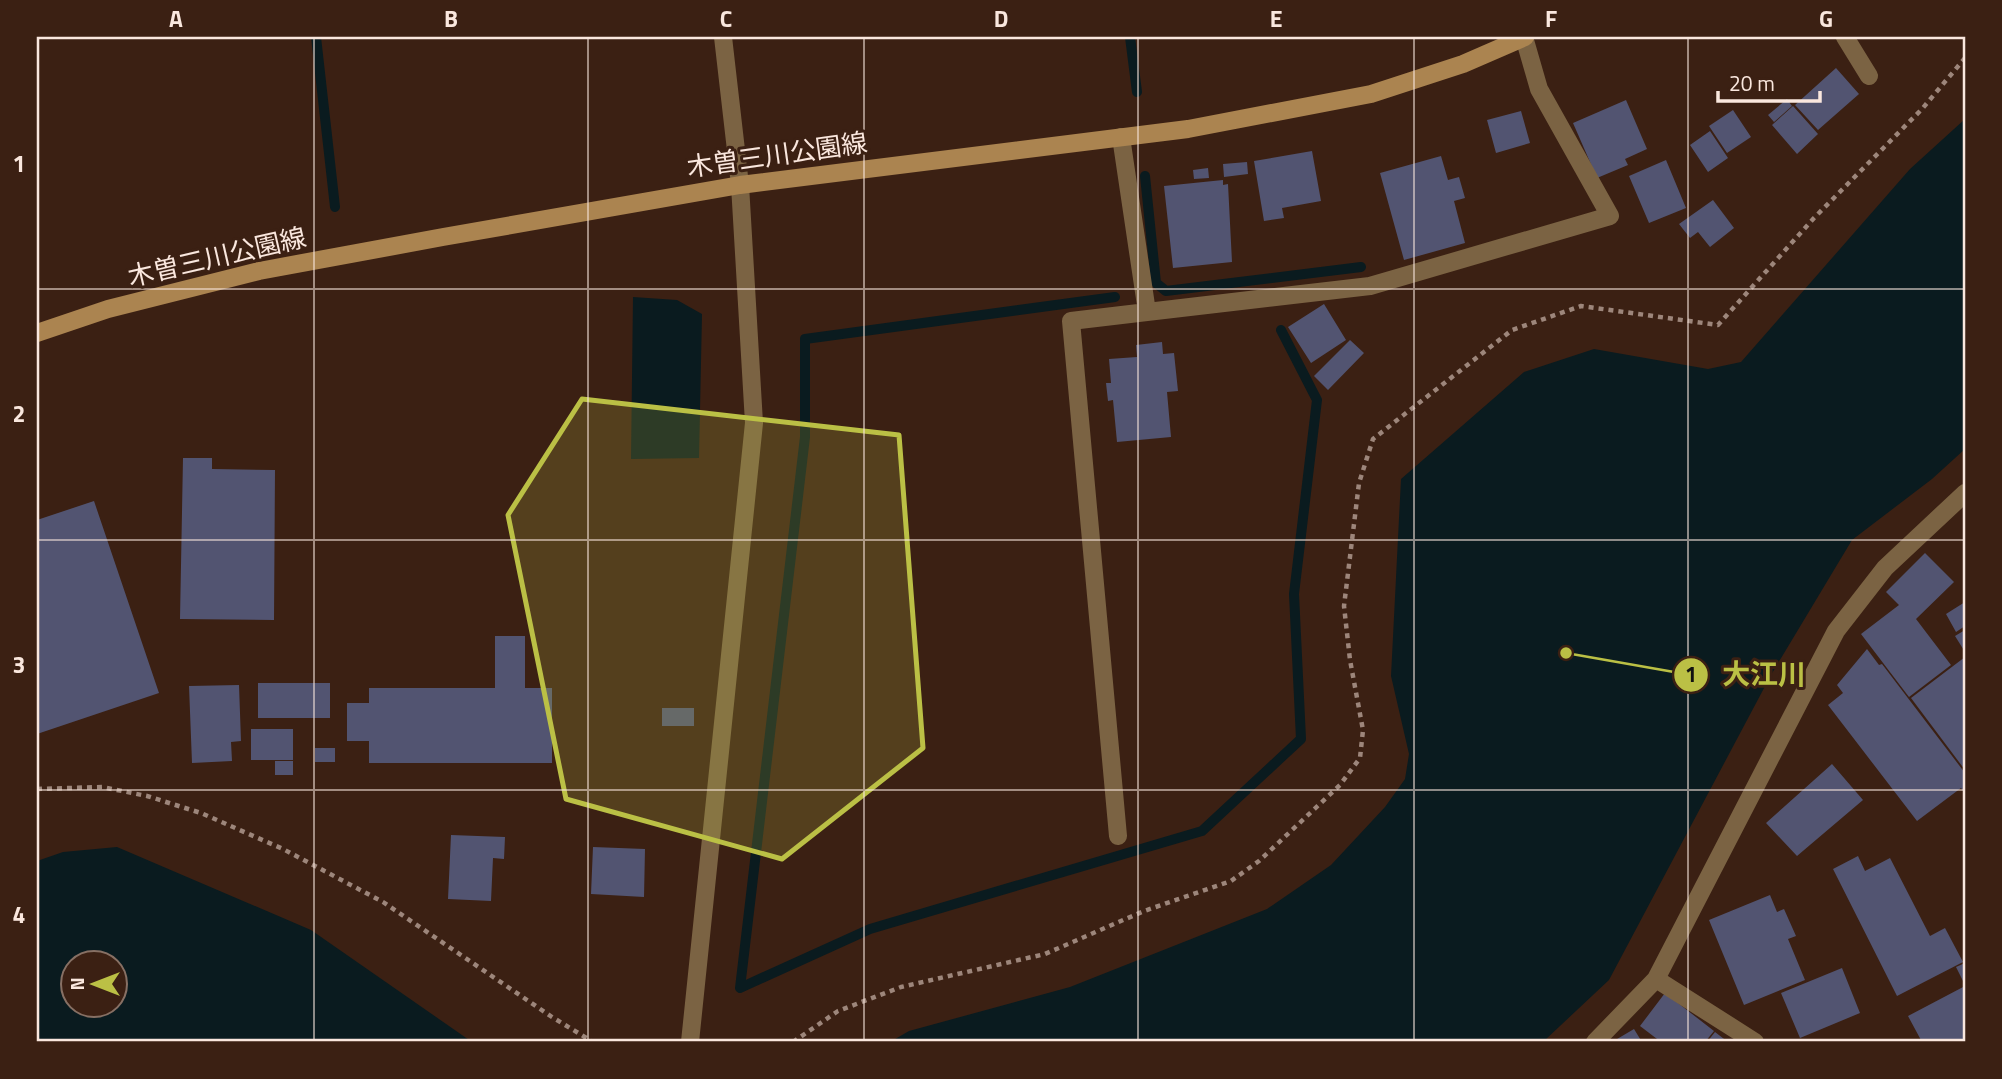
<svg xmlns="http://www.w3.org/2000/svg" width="2002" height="1079" viewBox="0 0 2002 1079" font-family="'Titillium Web','Noto Sans JP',sans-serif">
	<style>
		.water { fill: #0a1b1f; fill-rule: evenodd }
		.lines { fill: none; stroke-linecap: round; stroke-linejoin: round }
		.stream { stroke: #0a1b1f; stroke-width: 10 }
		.building { fill: #525471 }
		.path { stroke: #9d867b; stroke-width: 4.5; stroke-dasharray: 5 5; stroke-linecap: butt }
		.service { stroke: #7b6343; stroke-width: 18 }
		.minor { stroke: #7b6343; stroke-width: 18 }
		.tertiary { stroke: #7b6343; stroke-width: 18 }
		.secondary { stroke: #ab8450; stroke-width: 18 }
		.marked { fill: #bbc045; fill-opacity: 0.2; stroke: #bbc045; stroke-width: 5; stroke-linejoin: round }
		.grid { fill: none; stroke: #fae7de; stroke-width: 2; stroke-opacity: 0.55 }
		.labels { text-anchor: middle; stroke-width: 6; stroke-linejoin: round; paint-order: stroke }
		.street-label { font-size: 26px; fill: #fae7de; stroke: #3b2013 }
		.leader { fill: none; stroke: #bbc045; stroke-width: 2.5 }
		.callout-dot { fill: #bbc045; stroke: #3b2013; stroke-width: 2.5 }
		.mark-label { font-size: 21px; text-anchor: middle; font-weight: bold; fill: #111 }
		.callout-label { font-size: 28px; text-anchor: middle; font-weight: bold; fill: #bbc045; stroke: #3b2013; stroke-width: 6; stroke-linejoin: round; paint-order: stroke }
		.neatline { fill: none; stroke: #fae7de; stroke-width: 2.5 }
		.grid-label { font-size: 23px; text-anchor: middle; font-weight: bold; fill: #fae7de }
	</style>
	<rect width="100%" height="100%" fill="#3b2013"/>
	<!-- water -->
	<path class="water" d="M 1965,119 L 1965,449 L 1932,479 L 1852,540 L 1771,675 L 1609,980 L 1544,1041 L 890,1042 L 909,1031 L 1070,987 L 1267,909 L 1331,865 L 1385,807 L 1405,779 L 1409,754 L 1391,676 L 1401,479 L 1524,372 L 1594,349 L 1708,369 L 1741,362 L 1910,169 Z
		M 633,297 L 677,300 L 702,314 L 699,458 L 631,459 Z
		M 117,847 L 311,930 L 472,1042 L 37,1042 L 37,861 L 63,852 ZM 74,964 L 116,964 L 116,1006 L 74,1006 Z"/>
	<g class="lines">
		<!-- stream -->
		<path class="stream" d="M 316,37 L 335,207
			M 1130,37 L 1137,92
			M 1145,176 L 1156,283 L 1166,291 L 1361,267
			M 740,988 L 870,929 L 1202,831 L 1301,739 L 1294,594 L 1317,400 L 1281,330
			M 740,988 L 805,437 L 805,339 L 1115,297"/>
	</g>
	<!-- building -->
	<path class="building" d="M 1836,68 L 1859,94 L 1818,130 L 1795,105 Z
		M 1787,99 L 1792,106 L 1774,122 L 1768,115 Z
		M 1626,100 L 1647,149 L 1625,159 L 1628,165 L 1597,178 L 1573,123 Z
		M 1793,106 L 1818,134 L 1797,154 L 1772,125 Z
		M 1733,110 L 1751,137 L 1727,153 L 1709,126 Z
		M 1521,111 L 1530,143 L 1496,153 L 1487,120 Z
		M 1710,131 L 1728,158 L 1708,172 L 1690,145 Z
		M 1312,151 L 1321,201 L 1282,208 L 1284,218 L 1264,221 L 1254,161 Z
		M 1441,156 L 1448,180 L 1459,177 L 1465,198 L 1454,201 L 1465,243 L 1404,260 L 1380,173 Z
		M 1666,160 L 1686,208 L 1649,223 L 1629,176 Z
		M 1247,162 L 1248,174 L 1224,177 L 1223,164 Z
		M 1208,168 L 1209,178 L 1194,179 L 1193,170 Z
		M 1223,180 L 1223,185 L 1228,184 L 1232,262 L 1173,268 L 1164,186 Z
		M 1713,200 L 1734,228 L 1710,247 L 1698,232 L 1690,238 L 1679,224 Z
		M 1324,304 L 1346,340 L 1311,363 L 1288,327 Z
		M 1350,340 L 1364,353 L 1328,390 L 1314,376 Z
		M 1162,342 L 1163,354 L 1174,353 L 1178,391 L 1167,392 L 1171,437 L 1117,442 L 1113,400 L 1108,401 L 1106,383 L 1111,383 L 1109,359 L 1137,357 L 1136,345 Z
		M 183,458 L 212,458 L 212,469 L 275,470 L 274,620 L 180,619 Z
		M 94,501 L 159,693 L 37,734 L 37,520 Z
		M 1925,553 L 1954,582 L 1916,619 L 1951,665 L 1909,697 L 1861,634 L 1899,605 L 1886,592 Z
		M 1965,602 L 1965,626 L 1956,632 L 1946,614 Z
		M 1965,630 L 1965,652 L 1955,636 Z
		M 495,636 L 525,636 L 525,688 L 552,688 L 552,763 L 369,763 L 369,741 L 347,741 L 347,703 L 369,703 L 369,688 L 495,688 Z
		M 1867,649 L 1879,665 L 1882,664 L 1965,773 L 1965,793 L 1961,788 L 1917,821 L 1828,705 L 1843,693 L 1837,685 Z
		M 1965,657 L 1965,770 L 1911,698 Z
		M 258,683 L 330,683 L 330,718 L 258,718 Z
		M 239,685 L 241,741 L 231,742 L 232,761 L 192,763 L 189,686 Z
		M 662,708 L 694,708 L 694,726 L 662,726 Z
		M 251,729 L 293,729 L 293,760 L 251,760 Z
		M 315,748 L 335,748 L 335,762 L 315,762 Z
		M 275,761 L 293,761 L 293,775 L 275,775 Z
		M 1832,764 L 1863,800 L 1797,856 L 1766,823 Z
		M 451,835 L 505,837 L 504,859 L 493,858 L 491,901 L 448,899 Z
		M 593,847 L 645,849 L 644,897 L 591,894 Z
		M 1858,856 L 1865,871 L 1890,858 L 1930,936 L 1945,928 L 1963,962 L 1897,996 L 1833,869 Z
		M 1770,895 L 1777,912 L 1784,909 L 1796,936 L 1788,939 L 1805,980 L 1744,1005 L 1709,920 Z
		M 1965,963 L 1965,985 L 1956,967 Z
		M 1842,968 L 1860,1013 L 1800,1038 L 1781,993 Z
		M 1965,986 L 1965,1042 L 1922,1042 L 1908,1016 Z
		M 1665,993 L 1714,1031 L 1705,1042 L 1661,1042 L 1640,1026 Z
		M 1634,1029 L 1642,1042 L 1612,1042 Z
		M 1715,1032 L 1728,1042 L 1707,1042 Z"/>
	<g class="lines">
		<!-- path -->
		<path class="path" d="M 37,789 L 102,787 L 147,796 L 201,813 L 283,849 L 383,902 L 552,1017 L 593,1042
			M 793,1042 L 838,1011 L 901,987 L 1045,954 L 1144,911 L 1231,881 L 1259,861 L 1340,785 L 1360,758 L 1363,730 L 1350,660 L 1344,606 L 1359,483 L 1373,439 L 1512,330 L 1581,306 L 1718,325 L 1814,218 L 1922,109 L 1965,58"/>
		<!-- service -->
		<path class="service" d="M 1845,37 L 1869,76"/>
		<!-- minor -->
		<path class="minor" d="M 1147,312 L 1370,286 L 1610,216 L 1539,89 L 1524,37
			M 1118,836 L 1071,321 L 1147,312 L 1121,137
			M 1656,979 L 1755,1042
			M 1595,1042 L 1656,979 L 1836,631 L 1885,568 L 1965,493"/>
		<!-- tertiary -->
		<path class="tertiary" d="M 690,1042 L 754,423 L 740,185 L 723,37"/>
		<!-- secondary -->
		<path class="secondary" d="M 37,333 L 108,309 L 259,271 L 443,237 L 740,185 L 1188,129 L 1371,94 L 1463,64 L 1525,37"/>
	</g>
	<!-- marked area -->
	<path class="marked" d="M 582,399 L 899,435 L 923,748 L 782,859 L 566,799 L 508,515 Z"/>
	<!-- grid -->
	<path class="grid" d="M 314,37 L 314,1042M 588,37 L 588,1042M 864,37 L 864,1042M 1138,37 L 1138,1042M 1414,37 L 1414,1042M 1688,37 L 1688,1042M 37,289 L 1965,289M 37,540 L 1965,540M 37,790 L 1965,790"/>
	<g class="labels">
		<!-- street labels -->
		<g class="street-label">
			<text transform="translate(777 155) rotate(-8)" y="9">木曽三川公園線</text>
			<text transform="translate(217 257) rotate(-13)" y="9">木曽三川公園線</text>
		</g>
	</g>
	<!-- callouts -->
	<path class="leader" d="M1566 653L1691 675"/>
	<g class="callout-dot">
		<circle cx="1566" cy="653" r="7"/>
		<circle cx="1691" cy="675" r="18"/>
	</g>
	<g class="mark-label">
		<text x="1691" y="682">1</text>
	</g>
	<g class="callout-label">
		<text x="1764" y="684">大江川</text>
	</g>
	<!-- border -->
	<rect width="2002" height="1079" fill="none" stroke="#3b2013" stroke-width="77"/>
	<!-- north arrow -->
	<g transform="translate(94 984) rotate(270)"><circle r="33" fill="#3b2013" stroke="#877064" stroke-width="2"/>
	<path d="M0-5L12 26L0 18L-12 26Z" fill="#bbc045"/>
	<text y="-10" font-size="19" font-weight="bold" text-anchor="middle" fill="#fae7de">N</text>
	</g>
	<!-- scale -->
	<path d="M1718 91v10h102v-10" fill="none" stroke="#fae7de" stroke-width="3.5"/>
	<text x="1729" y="91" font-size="21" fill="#fae7de" stroke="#3b2013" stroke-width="5" paint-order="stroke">20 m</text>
	<rect x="38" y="38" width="1926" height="1002" class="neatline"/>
	<g class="grid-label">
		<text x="176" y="27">A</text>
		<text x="451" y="27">B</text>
		<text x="726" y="27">C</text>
		<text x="1001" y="27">D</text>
		<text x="1276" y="27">E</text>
		<text x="1551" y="27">F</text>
		<text x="1826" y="27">G</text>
		<text x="19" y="172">1</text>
		<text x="19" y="422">2</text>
		<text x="19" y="673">3</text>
		<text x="19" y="923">4</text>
	</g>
</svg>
